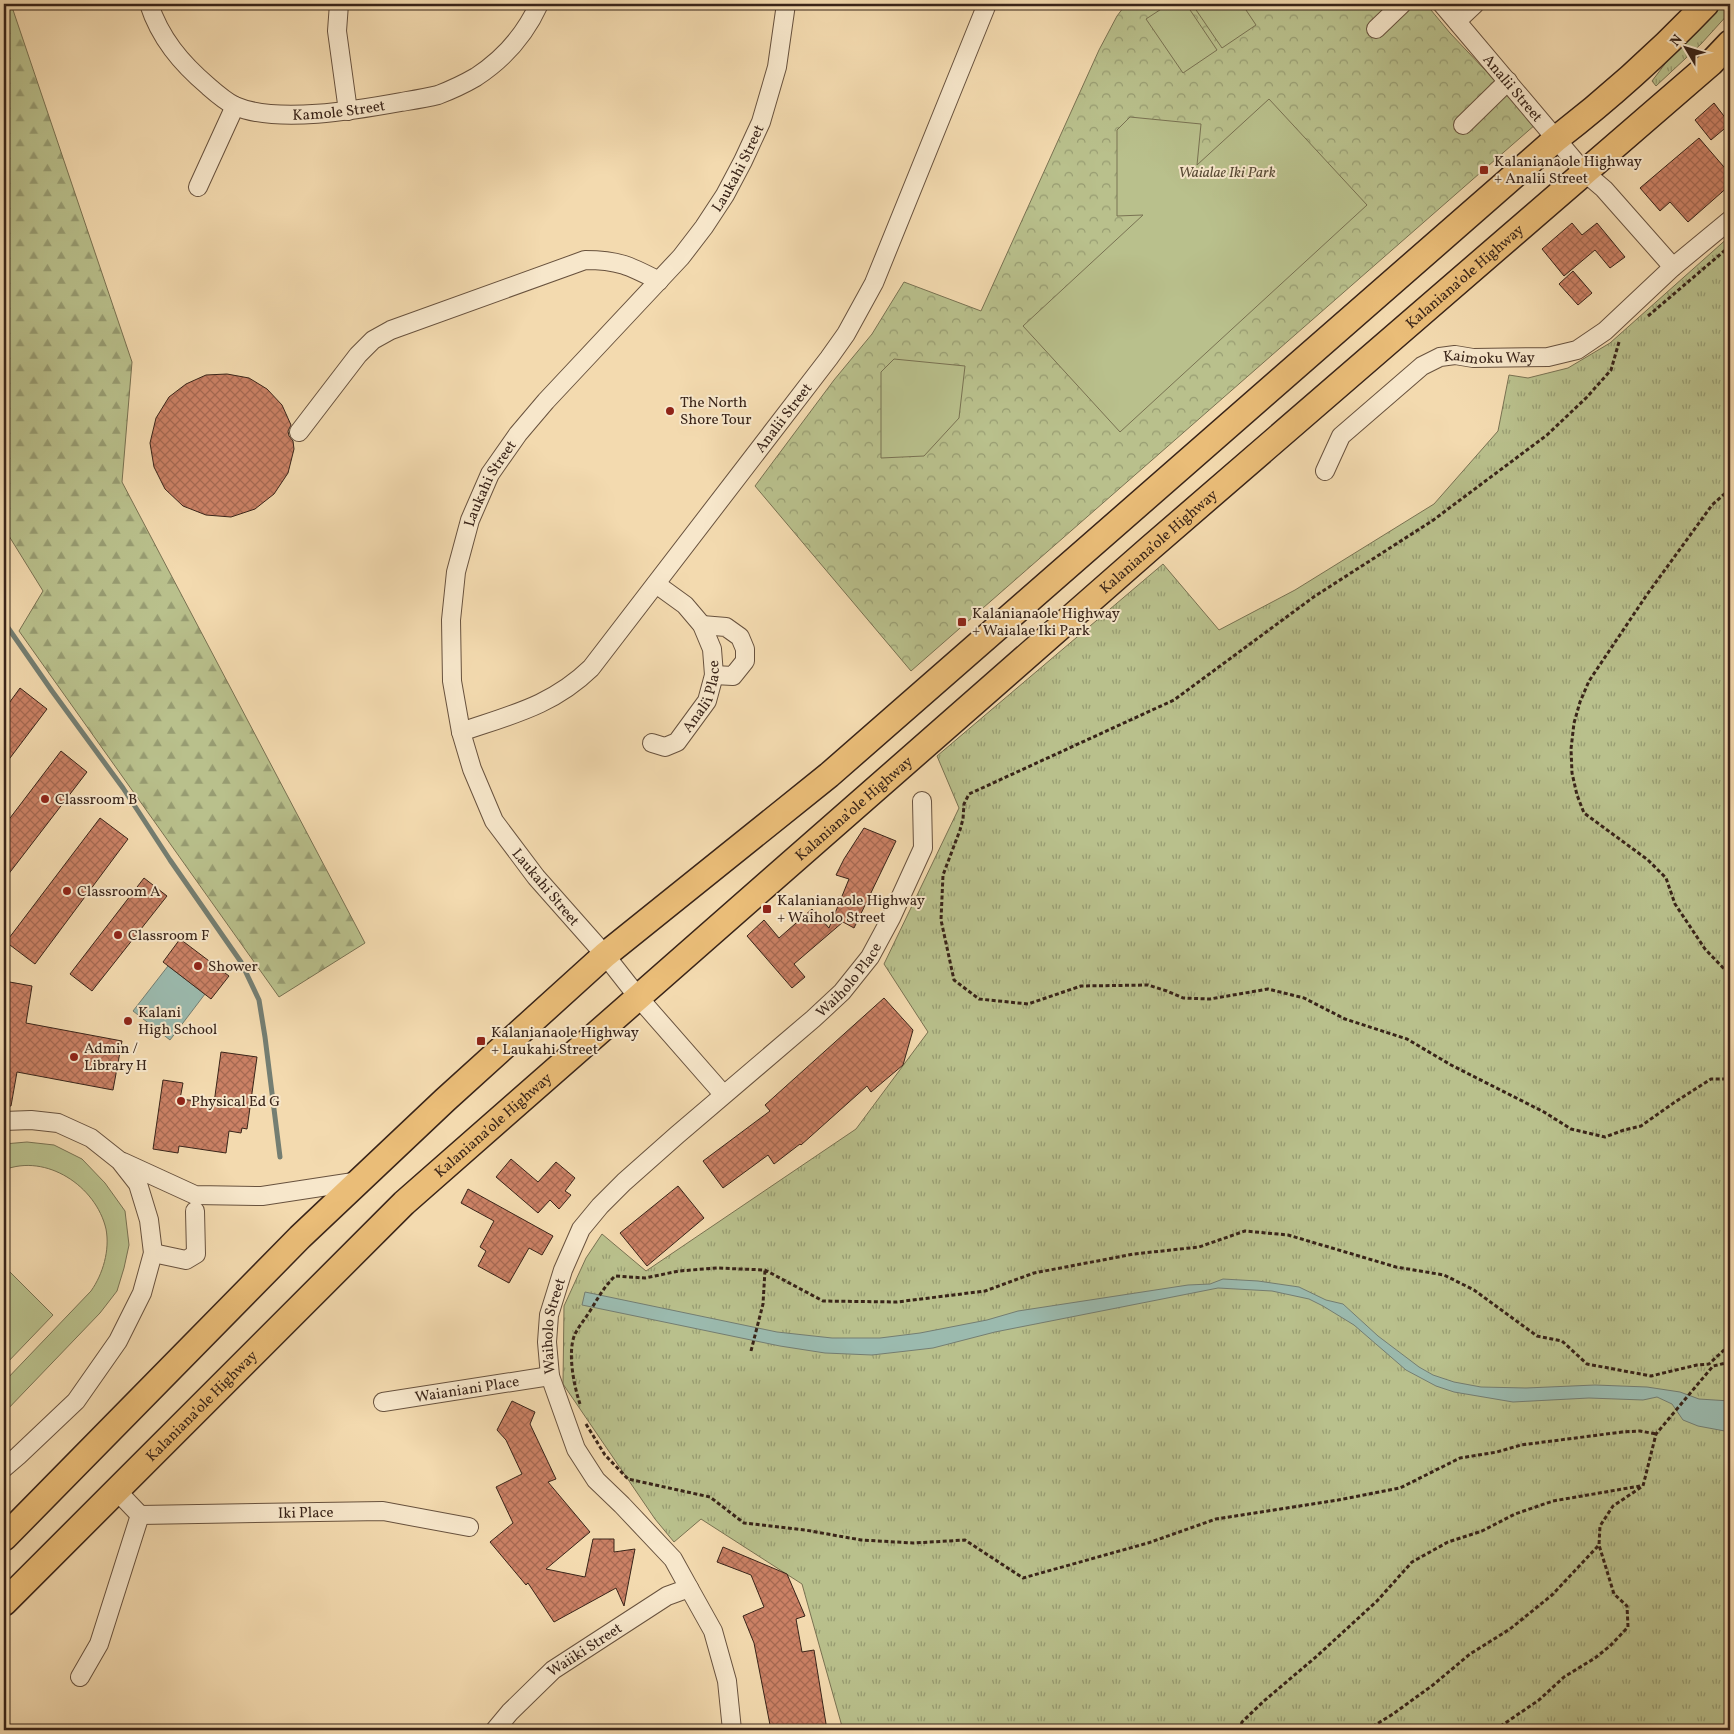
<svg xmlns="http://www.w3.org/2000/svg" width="1734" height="1734" viewBox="0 0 1734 1734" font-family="Vollkorn,serif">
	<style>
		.grass { fill: url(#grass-tufts); stroke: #797252 }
		.forest { fill: url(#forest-firs); stroke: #797252 }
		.park { fill: url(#park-crowns); stroke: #797252 }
		.pitch { fill: #b9c08c; stroke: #797252 }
		.water { fill: #9bbaae; stroke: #747e72 }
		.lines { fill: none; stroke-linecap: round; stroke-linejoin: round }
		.stream { stroke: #747e72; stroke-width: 5 }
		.building { fill: url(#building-cross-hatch); stroke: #392419 }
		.minor-casing { stroke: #68523e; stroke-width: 20 }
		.highway-casing { stroke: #392419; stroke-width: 28 }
		.path { stroke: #392419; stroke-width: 3; stroke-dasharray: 4 2.5; stroke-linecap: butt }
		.minor { stroke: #f7e7cb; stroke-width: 18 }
		.highway { stroke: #eabd78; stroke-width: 25 }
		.poi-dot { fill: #8f2418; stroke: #f7e7cb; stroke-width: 2 }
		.labels { text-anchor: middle; stroke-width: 4; stroke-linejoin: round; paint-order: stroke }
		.street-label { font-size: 15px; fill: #392419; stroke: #f7e7cb }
		.poi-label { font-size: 15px; fill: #392419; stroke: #f7e7cb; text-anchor: start }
		.park-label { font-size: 15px; font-style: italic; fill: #594b36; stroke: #f7e7cb }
	</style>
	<defs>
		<pattern id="grass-tufts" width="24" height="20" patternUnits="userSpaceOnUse" patternTransform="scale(1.25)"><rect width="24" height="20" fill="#b9c08c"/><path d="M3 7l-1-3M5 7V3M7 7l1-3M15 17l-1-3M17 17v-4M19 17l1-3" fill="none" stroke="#979c72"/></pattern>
		<pattern id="forest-firs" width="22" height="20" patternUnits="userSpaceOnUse" patternTransform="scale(1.25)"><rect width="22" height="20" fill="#b9c08c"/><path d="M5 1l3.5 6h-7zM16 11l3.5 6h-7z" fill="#979c72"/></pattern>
		<pattern id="park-crowns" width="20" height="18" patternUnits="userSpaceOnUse" patternTransform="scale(1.25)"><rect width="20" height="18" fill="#b9c08c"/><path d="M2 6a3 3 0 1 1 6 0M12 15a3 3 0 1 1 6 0" fill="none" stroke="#979c72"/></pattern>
		<pattern id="building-cross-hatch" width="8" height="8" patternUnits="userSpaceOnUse" patternTransform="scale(1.25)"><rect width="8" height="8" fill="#cb8165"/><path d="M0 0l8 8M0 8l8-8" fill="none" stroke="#a66952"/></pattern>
	</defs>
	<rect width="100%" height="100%" fill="#f3daaf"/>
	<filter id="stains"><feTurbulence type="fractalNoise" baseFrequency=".004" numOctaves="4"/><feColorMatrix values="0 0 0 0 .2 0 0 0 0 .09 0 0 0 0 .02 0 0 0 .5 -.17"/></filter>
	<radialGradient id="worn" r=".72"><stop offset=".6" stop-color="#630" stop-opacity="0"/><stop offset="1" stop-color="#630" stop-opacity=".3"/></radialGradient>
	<!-- grass -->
	<path class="grass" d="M 1716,4 L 1730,4 L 1730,12 L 1701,44 L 1656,86 L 1652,81 L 1674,52 Z
		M 1730,236 L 1730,1730 L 843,1730 L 802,1584 L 701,1519 L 674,1542 L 655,1519 L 563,1384 L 564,1306 L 586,1258 L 602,1234 L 646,1271 L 856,1129 L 928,1032 L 884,964 L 959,808 L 937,756 L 1163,564 L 1219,630 L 1295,590 L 1434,504 L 1498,431 L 1509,375 L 1528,378 L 1568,368 L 1610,343 Z"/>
	<!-- forest -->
	<path class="forest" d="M 4,4 L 11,4 L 132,362 L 122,482 L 365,943 L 279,997 L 19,631 L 43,591 L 4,528 Z"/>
	<!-- park -->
	<path class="park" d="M 1126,4 L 1426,4 L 1450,33 L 1536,124 L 911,671 L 755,486 L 834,380 L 872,334 L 904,282 L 981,311 L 1099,50 L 1117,16 Z"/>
	<!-- pitch -->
	<path class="pitch" d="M 1169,4 L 1186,4 L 1217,50 L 1183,73 L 1146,19 Z
		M 1192,4 L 1242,4 L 1256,25 L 1222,48 Z
		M 1269,99 L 1367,205 L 1120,432 L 1023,326 L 1143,215 L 1117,216 L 1117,130 L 1130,117 L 1201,124 L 1197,165 Z
		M 894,359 L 965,366 L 959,418 L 924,456 L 881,458 L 881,372 Z
		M 27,1142 L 54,1145 L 82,1159 L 105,1183 L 125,1211 L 129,1245 L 124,1268 L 117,1291 L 100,1313 L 4,1413 L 4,1382 L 91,1291 C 103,1274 110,1250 106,1229 C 96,1186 46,1153 4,1170 L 4,1144 Z
		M 4,1266 L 53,1315 L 4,1366 Z"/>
	<!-- water -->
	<path class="water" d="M 168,966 L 205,994 L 170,1040 L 133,1011 Z
		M 1223,1279 L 1258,1281 L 1299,1287 L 1326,1300 L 1343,1304 L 1378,1336 L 1419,1367 L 1433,1375 L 1454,1382 L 1481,1387 L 1526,1388 L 1595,1385 L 1647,1387 L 1680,1392 L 1699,1399 L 1730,1401 L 1730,1432 L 1698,1426 L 1683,1420 L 1672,1404 L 1657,1397 L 1643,1400 L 1589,1398 L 1513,1402 L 1454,1392 L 1436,1386 L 1406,1370 L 1354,1325 L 1323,1306 L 1309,1299 L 1272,1291 L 1218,1288 L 995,1332 L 933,1348 L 872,1355 L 825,1353 L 780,1346 L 582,1305 L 585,1292 L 777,1332 L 832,1338 L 880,1338 L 920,1333 L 987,1320 L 1018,1311 L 1188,1285 L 1210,1284 Z"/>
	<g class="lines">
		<!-- stream -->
		<path class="stream" d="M 4,622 L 52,691 L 123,788 L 170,860 L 241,962 L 259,1000 L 265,1037 L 280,1157"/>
	</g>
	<!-- building -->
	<path class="building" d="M 1714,103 L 1730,124 L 1711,140 L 1695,120 Z
		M 1699,138 L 1730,174 L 1730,185 L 1688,222 L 1670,202 L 1660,211 L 1640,188 Z
		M 1572,223 L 1582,235 L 1597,223 L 1625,257 L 1610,268 L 1595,250 L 1564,276 L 1542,249 Z
		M 1573,271 L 1592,293 L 1578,305 L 1559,284 Z
		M 227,374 L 249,378 L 267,389 L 282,405 L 291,425 L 288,431 L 289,436 L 293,441 L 294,449 L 288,473 L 274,494 L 255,509 L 231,517 L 206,515 L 183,506 L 165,489 L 154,467 L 150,443 L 156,418 L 169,397 L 186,384 L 206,375 Z
		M 20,688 L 47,709 L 4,766 L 4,710 Z
		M 61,751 L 87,772 L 4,880 L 4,826 Z
		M 100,818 L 128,839 L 35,964 L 6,942 Z
		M 864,828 L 896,841 L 854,928 L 843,922 L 794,964 L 805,977 L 792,988 L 747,936 L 764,920 L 779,938 L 812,909 L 829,928 L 849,879 L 836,875 L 844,859 Z
		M 144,878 L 167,896 L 92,991 L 70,974 Z
		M 180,939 L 229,976 L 211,999 L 163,962 Z
		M 4,981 L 32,986 L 26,1023 L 122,1041 L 113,1090 L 17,1072 L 11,1106 L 4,1106 Z
		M 884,998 L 913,1030 L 903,1065 L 871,1092 L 867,1086 L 801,1145 L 800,1144 L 774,1164 L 768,1155 L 723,1188 L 703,1161 L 770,1111 L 765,1105 Z
		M 221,1052 L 257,1057 L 247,1129 L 242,1128 L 241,1133 L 229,1131 L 226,1153 L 179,1146 L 178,1153 L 153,1149 L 163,1080 L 183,1083 L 180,1099 L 214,1103 Z
		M 511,1159 L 538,1182 L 556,1162 L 575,1178 L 565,1191 L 571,1195 L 559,1209 L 550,1200 L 538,1213 L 496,1177 Z
		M 678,1186 L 704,1218 L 647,1266 L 620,1233 Z
		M 468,1189 L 553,1236 L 542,1255 L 529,1248 L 509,1283 L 478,1266 L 486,1251 L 480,1247 L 494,1221 L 461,1203 Z
		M 512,1401 L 535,1412 L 530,1424 L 556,1479 L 548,1482 L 590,1532 L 546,1569 L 585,1577 L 593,1539 L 614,1539 L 614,1552 L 635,1549 L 624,1606 L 616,1588 L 554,1622 L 528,1583 L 526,1585 L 490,1542 L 513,1523 L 496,1487 L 522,1474 L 506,1440 L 497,1430 Z
		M 723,1547 L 787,1574 L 805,1616 L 796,1619 L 802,1652 L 814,1650 L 827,1730 L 771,1730 L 754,1643 L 743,1616 L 764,1607 L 751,1575 L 717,1562 Z"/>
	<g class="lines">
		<defs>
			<g id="minor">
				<path id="s1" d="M 149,4 C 160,38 181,63 208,86 C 216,93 225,101 235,106 C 277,124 357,110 401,102 C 413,100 426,98 438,95 C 451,90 464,84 476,77 C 505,58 525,35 539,4"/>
				<path d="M 339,4 L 337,31 L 348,111"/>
				<path id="s2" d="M 1442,4 L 1584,172 L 1604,189 L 1673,267"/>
				<path d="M 1457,21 L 1475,4"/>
				<path d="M 1376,29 L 1402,4"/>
				<path d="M 1463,125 L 1508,81"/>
				<path d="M 198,187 L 235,106"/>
				<path d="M 299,432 L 358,355 L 373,340 L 391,330 L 585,260 C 619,260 630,266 659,281"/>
				<path id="s3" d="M 1325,471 L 1341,436 L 1422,366 L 1440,357 L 1455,355 L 1473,358 L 1548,357 L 1577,350 L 1605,331 L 1673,267 L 1730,220"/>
				<path d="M 702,625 L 726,627 L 740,637 L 745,649 L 745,661 L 733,676 L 714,675"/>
				<path id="s4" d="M 461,732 C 510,715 552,706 591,668 L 829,358 L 846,334 L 874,283 L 987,4"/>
				<path id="s5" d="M 652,743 L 665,747 L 677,742 L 707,701 L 714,675 L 712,649 L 702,625 L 685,605 L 656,584"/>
				<path id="s6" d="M 723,1094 L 638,997 L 605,955 L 536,877 L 494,821 L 472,769 L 461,732 L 452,681 L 451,620 L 456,572 L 470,520 L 490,474 L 518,434 L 546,401 L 681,257 L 704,227 L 725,195 L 743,161 L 761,122 L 777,67 L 786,4"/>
				<path d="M 4,1121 L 31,1120 L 58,1123 L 91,1138 L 120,1161 L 138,1184 L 149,1220 L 153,1253 L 142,1293 L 118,1341 L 76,1401 L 18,1456 L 4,1468"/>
				<path d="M 123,1162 L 195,1195 L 262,1196 L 360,1181"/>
				<path d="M 153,1253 L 186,1260 L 196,1254 L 195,1211"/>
				<path id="s7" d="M 383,1402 L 550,1376"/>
				<path id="s8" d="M 117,1491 L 140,1515 L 383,1511 L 469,1527"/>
				<path d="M 80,1677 L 99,1644 L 140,1515"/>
				<path id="s9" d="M 495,1730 L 510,1712 L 553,1670 L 667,1596 L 689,1588"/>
				<path id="s10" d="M 732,1730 L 727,1681 L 713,1631 L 689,1588 L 673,1559 L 622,1505 L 596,1480 L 576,1449 L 550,1376 L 547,1342 L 549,1315 L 563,1270 L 581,1229 L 600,1206 L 624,1182 L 677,1135 L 813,1019 L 842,992 L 870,957 L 891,918 L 923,848 L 922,801"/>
			</g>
			<g id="highway">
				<path d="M 4,1538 L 300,1237 L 445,1100 L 605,955 L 829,775 L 1556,139 C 1609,98 1660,52 1706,4"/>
				<path id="s11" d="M 4,1603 L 404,1203 L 1149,549 L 1711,63 L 1730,43"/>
			</g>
		</defs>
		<!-- minor casing -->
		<use href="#minor" class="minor-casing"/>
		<!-- highway casing -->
		<use href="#highway" class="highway-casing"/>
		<!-- path -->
		<path class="path" d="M 1648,316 L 1730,246
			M 1619,342 L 1611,370 L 1587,397 L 1547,435 L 1432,521 L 1315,596 L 1174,700 L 969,794 L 964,804 L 963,819 L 960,830 L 943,875 L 941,920 L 954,980 L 979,999 L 1028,1004 L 1081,986 L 1148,985 L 1167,991 L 1183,998 L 1210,999 L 1268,989 L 1304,998 L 1345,1019 L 1407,1039 L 1451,1065 L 1544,1112 L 1571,1129 L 1605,1137 L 1624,1130 L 1641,1126 L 1675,1102 L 1711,1079 L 1728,1079 L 1730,1081
			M 1730,489 L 1712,505 L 1646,596 L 1589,681 L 1580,702 L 1574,723 L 1571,749 L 1572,773 L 1577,795 L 1584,813 L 1648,860 L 1666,878 L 1675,904 L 1705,949 L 1730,975
			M 4,592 L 8,597
			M 751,1351 L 763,1304 L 765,1270
			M 580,1404 C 574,1386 567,1352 575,1334 C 579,1326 585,1319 590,1311 C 598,1298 604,1287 615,1276 L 645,1278 L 679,1271 L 717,1268 L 765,1270 L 823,1301 L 897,1302 L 985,1291 L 1034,1273 L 1134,1254 L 1199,1247 L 1245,1231 L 1288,1235 L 1396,1267 L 1444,1275 L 1474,1290 L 1537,1336 L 1562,1341 L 1587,1364 L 1651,1376 L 1697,1365 L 1709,1364 L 1724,1350 L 1730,1340
			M 586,1424 L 605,1455 L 628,1479 L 710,1497 L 744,1523 L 805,1530 L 861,1540 L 913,1543 L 965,1540 L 1023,1578 L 1148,1543 L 1216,1519 L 1338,1500 L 1400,1488 L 1460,1458 L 1497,1452 L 1521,1445 L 1622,1432 L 1640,1431 L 1656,1434
			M 1239,1730 L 1242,1722 L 1264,1701 L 1317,1656 L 1377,1601 L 1412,1562 L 1448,1542 L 1482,1531 L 1515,1514 L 1553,1501 L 1640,1486
			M 1367,1730 L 1393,1714 L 1433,1685 L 1470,1654 L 1510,1629 L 1552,1595 L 1599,1545 L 1600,1526 L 1613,1506 L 1643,1486 L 1656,1434 L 1713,1366 L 1730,1362
			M 1495,1730 L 1539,1700 L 1564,1677 L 1595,1658 L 1610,1646 L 1628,1627 L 1627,1606 L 1614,1594 L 1599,1545"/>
		<!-- minor -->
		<use href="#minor" class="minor"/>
		<!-- highway -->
		<use href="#highway" class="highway"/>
	</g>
	<!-- markers -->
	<g class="poi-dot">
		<rect x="1479" y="165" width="10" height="10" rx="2.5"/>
		<circle cx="670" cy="411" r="5"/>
		<rect x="957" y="617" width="10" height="10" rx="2.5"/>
		<circle cx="45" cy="799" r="5"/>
		<circle cx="67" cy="891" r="5"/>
		<rect x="762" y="904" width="10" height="10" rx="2.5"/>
		<circle cx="118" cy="935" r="5"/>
		<circle cx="198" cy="966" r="5"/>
		<circle cx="128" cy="1021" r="5"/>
		<rect x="476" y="1036" width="10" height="10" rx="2.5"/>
		<circle cx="74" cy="1057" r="5"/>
		<circle cx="181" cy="1101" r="5"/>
	</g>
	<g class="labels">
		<!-- street labels -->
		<g class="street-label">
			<text dy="5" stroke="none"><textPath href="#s2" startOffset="110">Analii Street</textPath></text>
			<text dy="5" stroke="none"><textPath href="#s1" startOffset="241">Kamole Street</textPath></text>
			<text dy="5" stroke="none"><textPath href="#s6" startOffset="1112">Laukahi Street</textPath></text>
			<text dy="5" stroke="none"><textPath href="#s11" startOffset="1974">Kalaniana’ole Highway</textPath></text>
			<text dy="5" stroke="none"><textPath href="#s3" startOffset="215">Kaimoku Way</textPath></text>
			<text dy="5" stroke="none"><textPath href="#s4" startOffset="462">Analii Street</textPath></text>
			<text dy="5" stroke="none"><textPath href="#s6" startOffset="708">Laukahi Street</textPath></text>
			<text dy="5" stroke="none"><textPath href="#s11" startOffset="1569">Kalaniana’ole Highway</textPath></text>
			<text dy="5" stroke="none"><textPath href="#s5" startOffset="80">Analii Place</textPath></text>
			<text dy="5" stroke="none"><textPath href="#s11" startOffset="1164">Kalaniana’ole Highway</textPath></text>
			<text transform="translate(546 887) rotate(50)" y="5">Laukahi Street</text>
			<text dy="5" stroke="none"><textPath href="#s10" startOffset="928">Waiholo Place</textPath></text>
			<text dy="5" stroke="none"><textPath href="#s11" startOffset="684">Kalaniana’ole Highway</textPath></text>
			<text dy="5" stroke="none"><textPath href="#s10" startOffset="459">Waiholo Street</textPath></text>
			<text dy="5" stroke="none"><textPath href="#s7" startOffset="85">Waianiani Place</textPath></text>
			<text dy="5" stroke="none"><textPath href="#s11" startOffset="279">Kalaniana’ole Highway</textPath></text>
			<text dy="5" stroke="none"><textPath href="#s8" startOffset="199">Iki Place</textPath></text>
			<text dy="5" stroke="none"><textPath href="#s9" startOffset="121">Waiiki Street</textPath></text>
		</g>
		<!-- poi labels -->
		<g class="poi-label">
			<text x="1494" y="166">Kalanianaole Highway<tspan x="1494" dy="17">+ Analii Street</tspan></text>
			<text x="680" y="407">The North<tspan x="680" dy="17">Shore Tour</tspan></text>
			<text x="972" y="618">Kalanianaole Highway<tspan x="972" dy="17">+ Waialae Iki Park</tspan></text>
			<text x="55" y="804">Classroom B</text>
			<text x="77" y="896">Classroom A</text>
			<text x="777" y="905">Kalanianaole Highway<tspan x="777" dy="17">+ Waiholo Street</tspan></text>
			<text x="128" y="940">Classroom F</text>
			<text x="208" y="971">Shower</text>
			<text x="138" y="1017">Kalani<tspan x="138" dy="17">High School</tspan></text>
			<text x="491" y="1037">Kalanianaole Highway<tspan x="491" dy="17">+ Laukahi Street</tspan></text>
			<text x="84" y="1053">Admin /<tspan x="84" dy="17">Library H</tspan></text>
			<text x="191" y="1106">Physical Ed G</text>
		</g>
		<!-- park labels -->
		<g class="park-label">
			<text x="1227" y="177">Waialae Iki Park</text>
		</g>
	</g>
	<!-- margin -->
	<rect width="1734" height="1734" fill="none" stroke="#f3daaf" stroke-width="20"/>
	<rect x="5" y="5" width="1724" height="1724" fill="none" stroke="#392419" stroke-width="2.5"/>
	<rect x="10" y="10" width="1714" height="1714" fill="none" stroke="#392419"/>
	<!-- north arrow -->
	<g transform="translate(1686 48) rotate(308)" stroke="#f7e7cb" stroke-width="4" paint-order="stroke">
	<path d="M0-4L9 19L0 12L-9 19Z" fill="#392419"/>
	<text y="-8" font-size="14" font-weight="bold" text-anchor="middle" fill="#392419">N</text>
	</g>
	<rect width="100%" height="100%" filter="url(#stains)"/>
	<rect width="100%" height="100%" fill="url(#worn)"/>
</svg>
